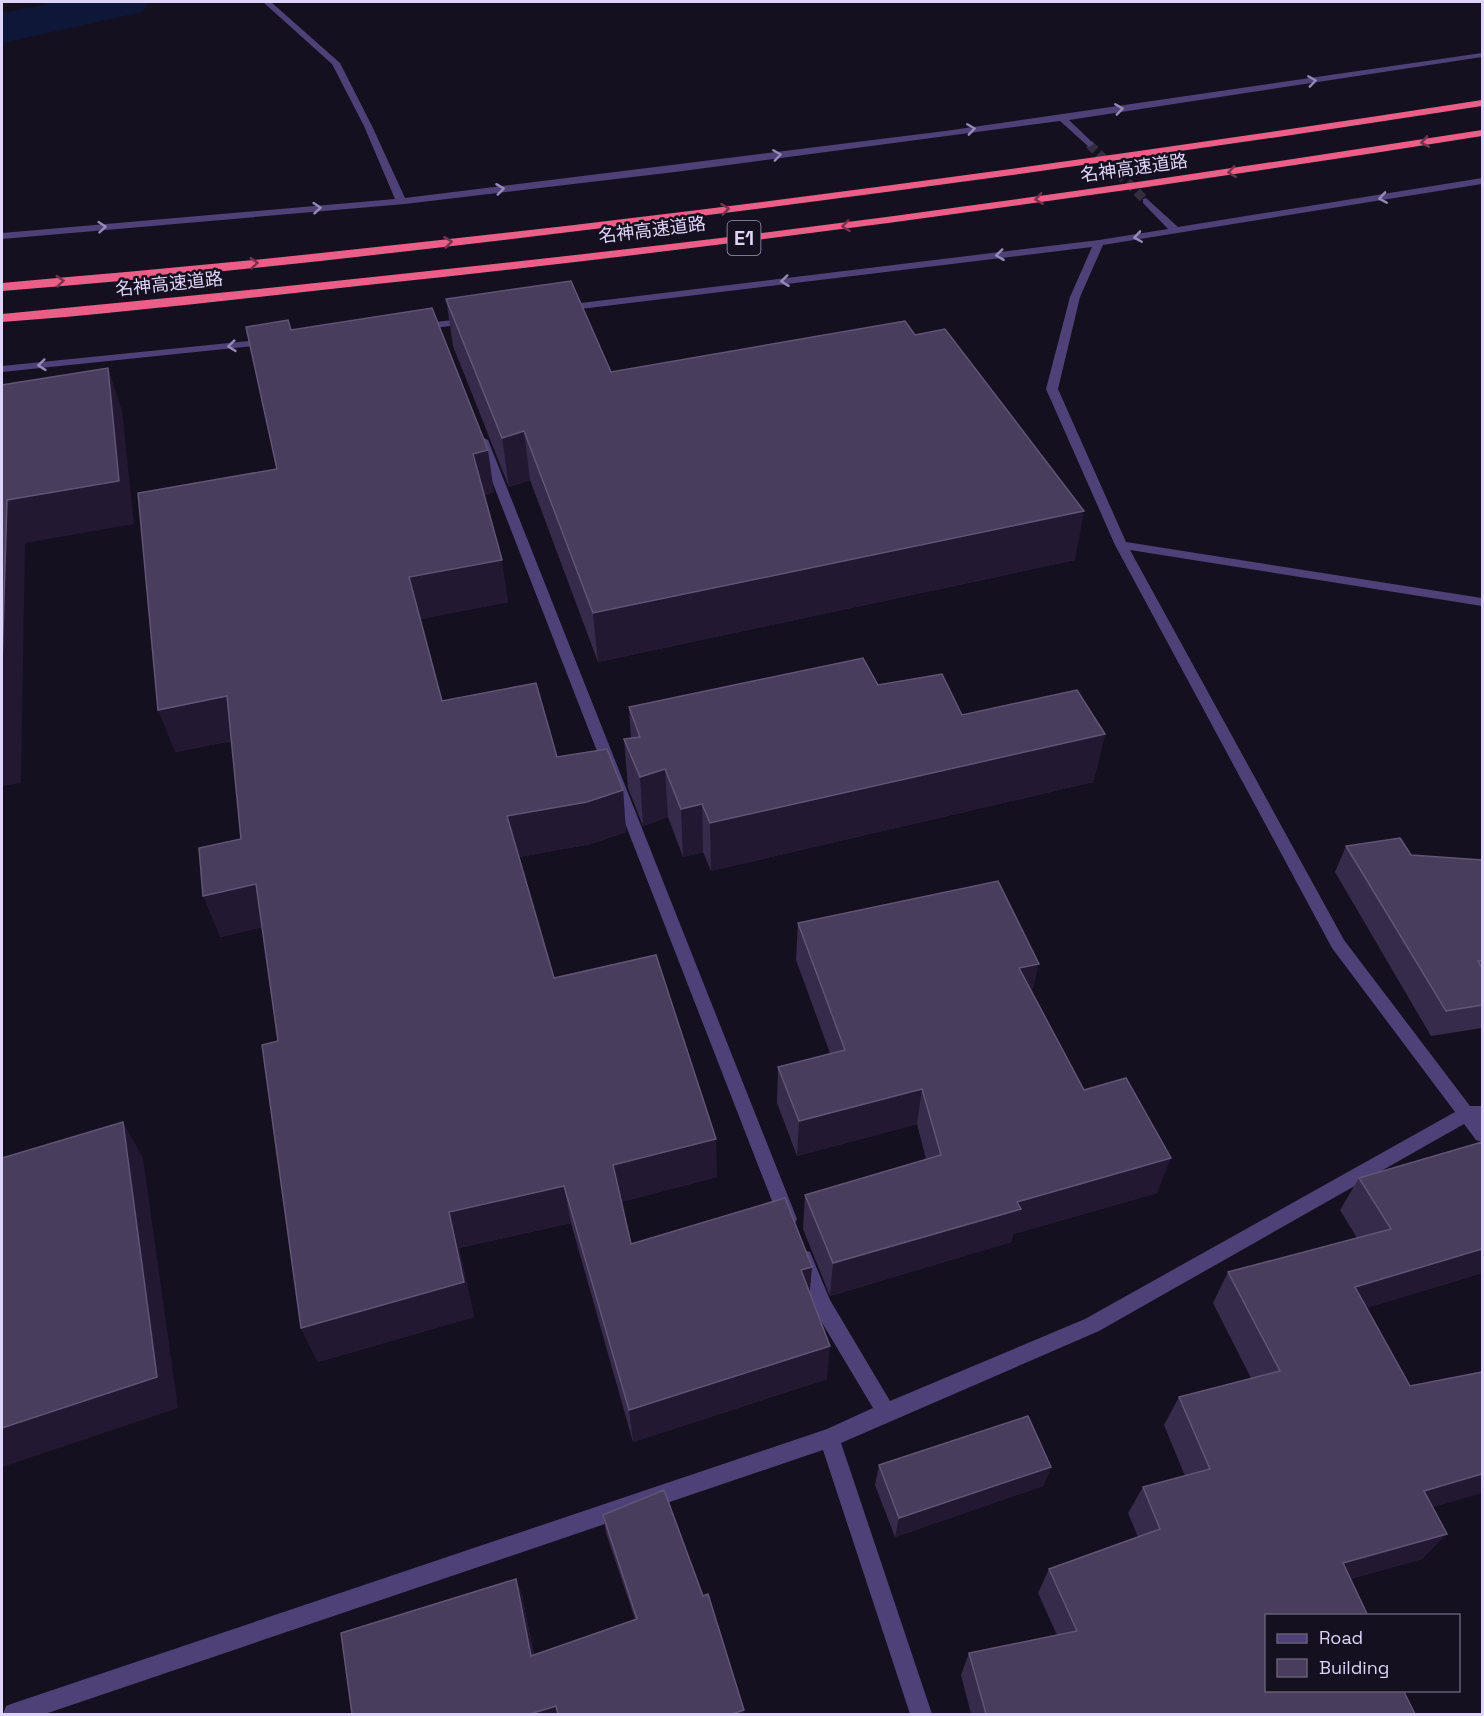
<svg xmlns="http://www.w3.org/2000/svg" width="1484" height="1716" viewBox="0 0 1484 1716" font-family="'Space Grotesk','Noto Sans JP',sans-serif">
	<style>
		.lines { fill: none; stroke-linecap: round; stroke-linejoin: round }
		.river { fill: #0f1738; fill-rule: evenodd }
		.minor-tunnel { stroke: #332d40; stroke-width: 9; stroke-dasharray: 9 4.5; stroke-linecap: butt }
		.minor { fill: #4d4178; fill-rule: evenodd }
		.highway { fill: #ea5e88; fill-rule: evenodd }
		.wall { fill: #372b4b }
		.shaded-wall { fill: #221832 }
		.building { fill: #493d5e; stroke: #605576; stroke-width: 1.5 }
		.oneway { stroke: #968ab8 }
		.oneway2 { stroke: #75334e }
		.labels { text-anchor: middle; stroke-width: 5; stroke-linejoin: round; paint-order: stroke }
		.far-street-label { font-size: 18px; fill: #dfd4f9; stroke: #15101f }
		.shield { fill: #15101f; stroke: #a299b8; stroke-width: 1.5 }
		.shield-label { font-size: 20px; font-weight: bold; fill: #dfd4f9 }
	</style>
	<rect width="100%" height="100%" fill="#15101f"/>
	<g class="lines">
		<!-- river -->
		<path class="river" d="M 57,2 L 149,2 L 142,12 L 2,43 L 2,13 Z"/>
		<!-- minor-tunnel -->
		<path class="minor-tunnel" d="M 1089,144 L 1146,201"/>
		<!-- minor -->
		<path class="minor" d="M 263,2 L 271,2 L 340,63 L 372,126 L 405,198 L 945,131 L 1482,53 L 1482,57 L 1069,120 L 1092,142 L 1094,144 L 1089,147 L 1060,121 L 675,172 L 405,204 L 2,239 L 2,233 L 395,199 L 364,126 L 332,64 Z
			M 1482,178 L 1482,184 L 1103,245 L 1080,297 L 1058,389 L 1126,542 L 1482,598 L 1482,606 L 1130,550 L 1344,940 L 1470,1106 L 1482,1106 L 1482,1142 L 1476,1140 L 1464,1124 L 1099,1331 L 841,1443 L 932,1714 L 910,1714 L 823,1450 L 45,1714 L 3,1714 L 6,1706 L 14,1703 L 827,1429 L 873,1408 L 815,1311 L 795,1258 L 798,1252 L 804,1250 L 810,1252 L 830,1300 L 890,1401 L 1085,1319 L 1455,1112 L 1332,948 L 1115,545 L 1046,389 L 1070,297 L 1092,247 L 564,311 L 559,308 L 564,305 L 1099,240 L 1168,229 L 1143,203 L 1143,199 L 1146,198 L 1178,227 Z
			M 469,318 L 473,319 L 473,323 L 419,330 L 414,327 L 419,324 Z
			M 269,339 L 273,340 L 273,344 L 2,372 L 2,366 Z
			M 482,437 L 488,440 L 797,1219 L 794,1225 L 788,1227 L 782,1225 L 779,1219 L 476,440 Z"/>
		<!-- highway -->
		<path class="highway" d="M 1482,100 L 1482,106 C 1173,154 864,197 553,234 C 370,256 186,277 2,291 L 2,283 C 111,273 221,264 330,252 C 715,212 1099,159 1482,100 Z
			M 1482,130 L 1482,136 C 1111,195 740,246 367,285 C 245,298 123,313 2,322 L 2,314 C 256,290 509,264 762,233 C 1003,203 1243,167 1482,130 Z"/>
	</g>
	<!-- wall -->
	<path class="wall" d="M 446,299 L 611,372 L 1075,560 L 598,662 L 530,480 L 509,487 L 453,346 Z
		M 277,469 L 494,492 L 484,495 L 508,602 L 420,619 L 442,701 L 623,790 L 626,832 L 591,844 L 519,857 L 554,978 L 717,1177 L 621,1202 L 631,1244 L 810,1293 L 827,1379 L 633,1442 L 571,1223 L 459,1248 L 474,1317 L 318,1362 L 301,1328 L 278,1041 L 262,927 L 220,937 L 241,839 L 232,741 L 175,752 Z
		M 878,685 L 962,715 L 1105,734 L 1093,782 L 711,871 L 703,852 L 683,857 L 668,817 L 643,826 L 628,788 L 624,739 L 631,738 L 629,707 Z
		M 1346,846 L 1411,855 L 1482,860 L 1482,1028 L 1431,1036 L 1335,872 Z
		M 798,923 L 1032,993 L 1084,1090 L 1157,1193 L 1013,1234 L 1011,1242 L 830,1296 L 803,1229 L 805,1195 L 926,1159 L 917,1124 L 797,1156 L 777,1103 L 778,1067 L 830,1053 L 796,960 Z
		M 1482,1142 L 1482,1273 L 1366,1308 L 1433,1507 L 1422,1559 L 1350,1579 L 1415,1714 L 971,1714 L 961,1675 L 969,1653 L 1057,1635 L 1038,1593 L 1049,1569 L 1138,1537 L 1128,1513 L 1143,1487 L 1185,1476 L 1164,1425 L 1179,1397 L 1251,1378 L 1213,1303 L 1228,1272 L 1357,1238 L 1340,1210 L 1359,1178 Z
		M 879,1465 L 1051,1467 L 1043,1486 L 895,1537 L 875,1485 Z
		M 603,1515 L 744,1714 L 352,1714 L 516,1579 L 522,1596 L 534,1655 L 635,1619 L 606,1533 Z"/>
	<!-- shaded-wall -->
	<path class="shaded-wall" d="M 108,368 L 122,411 L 134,524 L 25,543 L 21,783 L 2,786 L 2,665 L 7,500 Z
		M 524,431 L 530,480 L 509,487 L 502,438 Z
		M 488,450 L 494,492 L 479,496 L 473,454 Z
		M 1084,511 L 1075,560 L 598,662 L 593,613 Z
		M 502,560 L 508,602 L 417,620 L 409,577 Z
		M 227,696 L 241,739 L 175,752 L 158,710 Z
		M 1105,734 L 1093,782 L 711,871 L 710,823 Z
		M 665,769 L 668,817 L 643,826 L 640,777 Z
		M 623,790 L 626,832 L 591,844 L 514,858 L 507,816 Z
		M 702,804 L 703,852 L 683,857 L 681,809 Z
		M 256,884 L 271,925 L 220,937 L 203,896 Z
		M 1039,964 L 1030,1001 L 1019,968 Z
		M 922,1089 L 917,1124 L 797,1156 L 799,1121 Z
		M 123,1122 L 143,1158 L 178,1408 L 2,1467 L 2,1428 Z
		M 716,1139 L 717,1177 L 617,1203 L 613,1165 Z
		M 1171,1158 L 1157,1193 L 1013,1234 L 1011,1242 L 830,1296 L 833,1263 L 1017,1202 Z
		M 564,1186 L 571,1223 L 459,1248 L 474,1317 L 318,1362 L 301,1328 L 449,1212 Z
		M 1482,1249 L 1482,1273 L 1334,1318 L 1355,1287 Z
		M 812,1267 L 809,1302 L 801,1270 Z
		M 830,1346 L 827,1379 L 633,1442 L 629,1410 Z
		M 1051,1467 L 1043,1486 L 895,1537 L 899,1518 Z
		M 1482,1474 L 1482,1493 L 1400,1517 L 1424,1491 Z
		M 1447,1534 L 1422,1559 L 1321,1587 L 1343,1563 Z
		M 516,1579 L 522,1596 L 537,1672 L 531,1656 Z
		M 556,1706 L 559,1714 L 530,1714 Z
		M 744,1710 L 744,1714 L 732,1714 Z"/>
	<!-- building -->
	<path class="building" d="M 571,281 L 611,372 L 905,321 L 915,335 L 945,329 L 1084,511 L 593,613 L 524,431 L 502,438 L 446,299 Z
		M 432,308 L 488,450 L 473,454 L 502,560 L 409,577 L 442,701 L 536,683 L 557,757 L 607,749 L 623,790 L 587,802 L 507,816 L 554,978 L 656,955 L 716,1139 L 613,1165 L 631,1244 L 785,1198 L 812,1267 L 801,1270 L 830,1346 L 629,1410 L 564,1186 L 449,1212 L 464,1282 L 301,1328 L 262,1045 L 278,1041 L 256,884 L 203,896 L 199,848 L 241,839 L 227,696 L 158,710 L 138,493 L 277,469 L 246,327 L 288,320 L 291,330 Z
		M 108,368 L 119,481 L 7,500 L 2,665 L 2,385 Z
		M 863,658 L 878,685 L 942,674 L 962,715 L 1077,690 L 1105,734 L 710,823 L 702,804 L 681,809 L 665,769 L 640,777 L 624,739 L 640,737 L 629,707 Z
		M 1400,838 L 1411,855 L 1482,860 L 1482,961 L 1478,961 L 1482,968 L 1482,1005 L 1446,1011 L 1346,846 Z
		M 998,881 L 1039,964 L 1019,968 L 1084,1090 L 1126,1078 L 1171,1158 L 1017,1202 L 1021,1209 L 833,1263 L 805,1195 L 941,1155 L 922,1089 L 799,1121 L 778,1067 L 845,1050 L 798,923 Z
		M 123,1122 L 157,1377 L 2,1428 L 2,1158 Z
		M 1482,1142 L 1482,1249 L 1355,1287 L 1410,1386 L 1482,1372 L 1482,1474 L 1424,1491 L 1447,1534 L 1343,1563 L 1368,1616 L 1266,1616 L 1266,1690 L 1403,1690 L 1415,1714 L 986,1714 L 969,1653 L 1077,1631 L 1049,1569 L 1160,1529 L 1143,1487 L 1210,1469 L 1179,1397 L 1280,1371 L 1228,1272 L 1391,1229 L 1359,1178 Z
		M 1028,1416 L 1051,1467 L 899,1518 L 879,1465 Z
		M 664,1490 L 703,1596 L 708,1594 L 744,1710 L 732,1714 L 558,1714 L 556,1706 L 530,1714 L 352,1714 L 341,1633 L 516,1579 L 531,1656 L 637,1619 L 603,1515 Z"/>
	<!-- one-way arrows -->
	<defs><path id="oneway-chevron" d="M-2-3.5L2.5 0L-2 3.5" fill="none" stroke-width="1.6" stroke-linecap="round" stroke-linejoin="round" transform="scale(1.5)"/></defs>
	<g class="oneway">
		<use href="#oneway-chevron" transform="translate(1312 81) rotate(-8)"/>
		<use href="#oneway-chevron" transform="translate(1119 109) rotate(-8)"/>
		<use href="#oneway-chevron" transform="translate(971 129) rotate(-8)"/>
		<use href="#oneway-chevron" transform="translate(777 155) rotate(-8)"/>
		<use href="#oneway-chevron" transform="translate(500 189) rotate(-7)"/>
		<use href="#oneway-chevron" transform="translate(1383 198) rotate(171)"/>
		<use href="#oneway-chevron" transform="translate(317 208) rotate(-5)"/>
		<use href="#oneway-chevron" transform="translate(102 227) rotate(-5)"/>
		<use href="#oneway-chevron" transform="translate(1138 237) rotate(171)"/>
		<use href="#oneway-chevron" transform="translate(1000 255) rotate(173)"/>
		<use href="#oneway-chevron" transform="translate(785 281) rotate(173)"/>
		<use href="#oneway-chevron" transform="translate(232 346) rotate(174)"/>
		<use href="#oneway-chevron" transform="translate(42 365) rotate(174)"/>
	</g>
	<g class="oneway2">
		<use href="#oneway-chevron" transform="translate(1425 142) rotate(171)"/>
		<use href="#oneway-chevron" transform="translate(1232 172) rotate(172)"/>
		<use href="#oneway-chevron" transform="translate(1039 199) rotate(172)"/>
		<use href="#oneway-chevron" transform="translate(725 209) rotate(-7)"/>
		<use href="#oneway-chevron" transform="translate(846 226) rotate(173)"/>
		<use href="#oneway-chevron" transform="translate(448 242) rotate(-7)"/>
		<use href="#oneway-chevron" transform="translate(254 263) rotate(-5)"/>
		<use href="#oneway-chevron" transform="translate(60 281) rotate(-5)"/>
	</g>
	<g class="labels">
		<!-- far-street labels -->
		<g class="far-street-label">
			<text transform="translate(1134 168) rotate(-8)" y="6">名神高速道路</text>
			<text transform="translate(652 230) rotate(-7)" y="6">名神高速道路</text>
			<text transform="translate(169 284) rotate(-6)" y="6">名神高速道路</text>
		</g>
		<!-- shield labels -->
		<rect class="shield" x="727.5" y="221" width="33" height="34" rx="4.5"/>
		<g class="shield-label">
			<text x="744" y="245">E1</text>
		</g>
	</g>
	<!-- border -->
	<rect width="1484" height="1716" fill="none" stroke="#dfd4f9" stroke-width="6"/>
	<!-- legend -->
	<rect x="1265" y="1614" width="195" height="78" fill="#15101f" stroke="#665e76" stroke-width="1.5"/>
	<rect x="1277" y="1634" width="30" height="9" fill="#4d4178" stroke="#665e76" stroke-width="1.5"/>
	<text x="1319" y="1644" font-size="18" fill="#dfd4f9">Road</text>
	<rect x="1277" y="1659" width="30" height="18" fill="#493d5e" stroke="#665e76" stroke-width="1.5"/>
	<text x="1319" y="1674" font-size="18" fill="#dfd4f9">Building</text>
</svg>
